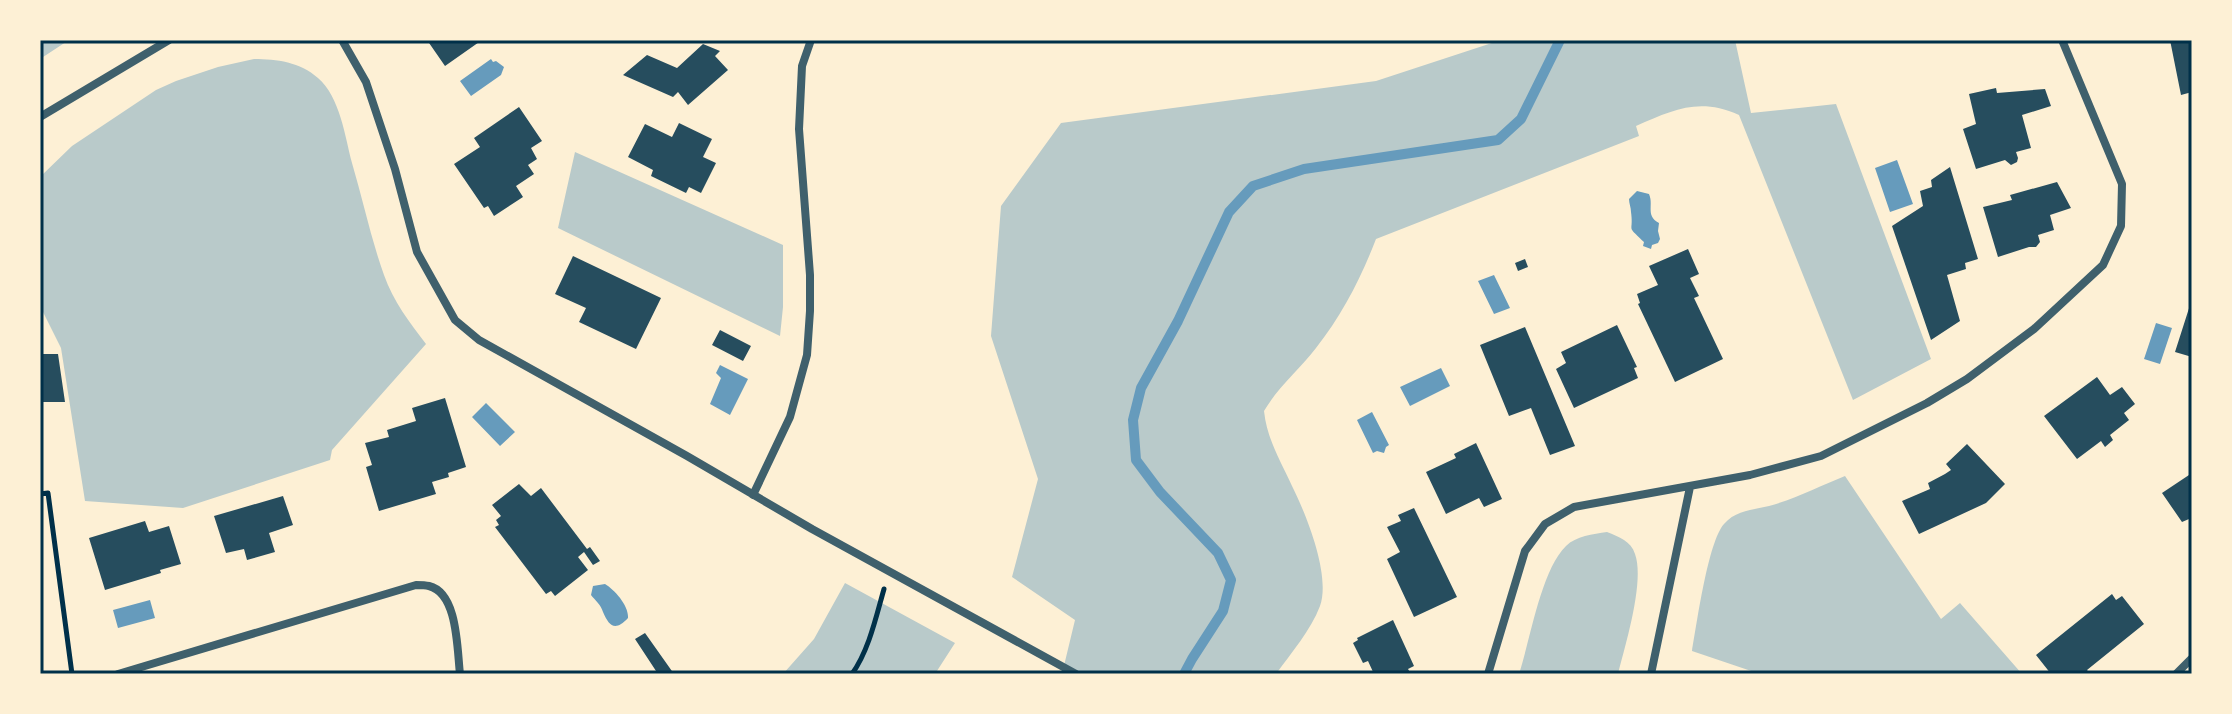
<svg xmlns="http://www.w3.org/2000/svg" width="2232" height="714" viewBox="0 0 2232 714" font-family="Figtree,sans-serif">
	<style>
		.green { fill: #b9caca }
		.water { fill: #669bbc }
		.lines { fill: none; stroke-linecap: round; stroke-linejoin: round }
		.stream { stroke: #669bbc; stroke-width: 10 }
		.building { fill: #264d5e }
		.path { stroke: #003049; stroke-width: 5 }
		.minor { stroke: #3f606c; stroke-width: 8 }
		.neatline { fill: none; stroke: #003049; stroke-width: 3 }
	</style>
	<rect width="100%" height="100%" fill="#fdf0d5"/>
	<!-- green -->
	<path class="green" d="M 40,40 L 69,40 L 40,59 Z
		M 1501,40 L 1735,40 L 1751,113 L 1836,104 L 1931,359 L 1853,400 L 1739,115 C 1699,97 1673,110 1636,126 L 1639,136 L 1376,239 C 1361,278 1342,315 1316,348 C 1299,370 1278,387 1264,411 C 1267,439 1280,460 1292,486 C 1306,514 1331,575 1320,606 C 1311,630 1291,653 1276,674 L 1062,674 L 1075,620 L 1012,577 L 1038,479 L 991,336 L 1001,206 L 1061,123 L 1376,81 Z
		M 254,59 C 277,59 300,62 318,78 C 340,97 345,136 352,163 C 363,200 371,239 384,275 C 393,301 410,323 426,344 L 332,450 L 330,460 L 183,508 L 85,501 L 61,348 L 40,306 L 40,177 L 72,146 L 156,90 L 176,81 L 218,67 Z
		M 575,152 L 783,245 L 783,307 L 780,336 L 558,228 Z
		M 1845,476 L 1941,619 L 1960,603 L 2022,674 L 1760,674 L 1692,651 C 1697,623 1708,542 1724,524 C 1736,510 1753,510 1769,506 C 1795,499 1820,486 1845,476 Z
		M 1607,532 C 1619,537 1631,541 1635,554 C 1645,581 1625,646 1618,674 L 1519,674 C 1530,641 1541,570 1566,546 C 1576,536 1593,534 1607,532 Z
		M 845,583 L 955,643 L 935,674 L 783,674 L 814,639 Z"/>
	<!-- water -->
	<path class="water" d="M 491,59 L 493,62 L 496,61 L 504,67 L 501,75 L 471,96 L 460,81 Z
		M 1897,160 L 1913,204 L 1890,212 L 1875,168 Z
		M 1637,191 L 1649,194 C 1654,205 1645,216 1659,223 L 1658,231 L 1660,239 L 1658,243 L 1652,245 L 1651,249 L 1643,246 L 1644,242 C 1625,224 1634,234 1631,212 C 1631,208 1629,203 1629,199 Z
		M 1494,275 L 1510,308 L 1494,314 L 1478,281 Z
		M 2156,323 L 2172,328 L 2160,364 L 2144,359 Z
		M 720,365 L 748,379 L 730,415 L 710,404 L 721,378 L 716,373 Z
		M 1441,368 L 1450,386 L 1410,406 L 1400,387 Z
		M 486,403 L 515,432 L 500,446 L 472,417 Z
		M 1372,412 L 1389,445 L 1386,447 L 1384,453 L 1377,451 L 1373,453 L 1357,420 Z
		M 605,584 C 615,590 629,606 628,618 C 615,632 609,626 603,612 C 601,605 595,600 591,595 L 593,586 Z
		M 150,600 L 155,618 L 118,628 L 113,610 Z"/>
	<g class="lines">
		<!-- stream -->
		<path class="stream" d="M 1184,674 L 1192,659 L 1223,611 L 1231,580 L 1218,553 L 1160,492 L 1136,460 L 1133,420 L 1141,388 L 1178,321 L 1229,212 L 1253,186 L 1304,169 L 1498,140 L 1521,119 L 1560,40"/>
	</g>
	<!-- building -->
	<path class="building" d="M 427,40 L 482,40 L 445,66 Z
		M 2170,40 L 2192,40 L 2192,92 L 2181,95 Z
		M 703,44 L 720,51 L 715,56 L 728,70 L 688,105 L 678,92 L 673,97 L 623,75 L 647,55 L 677,68 Z
		M 1996,88 L 1997,93 L 2045,89 L 2051,106 L 2022,115 L 2031,148 L 2016,152 L 2018,158 L 2017,162 L 2011,165 L 2005,160 L 1976,169 L 1963,129 L 1976,124 L 1969,94 Z
		M 519,107 L 542,141 L 531,148 L 537,159 L 528,165 L 534,174 L 516,186 L 523,197 L 494,216 L 488,206 L 484,208 L 454,164 L 480,147 L 474,138 Z
		M 679,123 L 712,139 L 703,157 L 716,163 L 701,193 L 689,187 L 686,193 L 651,176 L 653,170 L 628,157 L 645,124 L 672,137 Z
		M 1950,167 L 1978,259 L 1965,263 L 1966,269 L 1947,275 L 1960,321 L 1931,340 L 1892,226 L 1923,206 L 1920,191 L 1932,187 L 1931,180 Z
		M 2057,182 L 2071,208 L 2050,215 L 2054,230 L 2038,235 L 2040,242 L 2036,247 L 2029,247 L 1998,257 L 1983,207 L 2012,200 L 2010,195 Z
		M 1688,249 L 1699,274 L 1690,278 L 1699,296 L 1694,298 L 1723,359 L 1675,382 L 1638,304 L 1640,303 L 1637,294 L 1658,285 L 1649,266 Z
		M 573,256 L 661,298 L 636,349 L 579,322 L 586,308 L 555,294 Z
		M 1525,259 L 1528,267 L 1518,271 L 1515,263 Z
		M 2191,302 L 2192,302 L 2192,357 L 2175,352 Z
		M 1617,325 L 1637,367 L 1634,368 L 1638,378 L 1574,408 L 1556,369 L 1566,363 L 1561,352 Z
		M 1525,327 L 1575,446 L 1550,455 L 1531,408 L 1509,416 L 1480,345 Z
		M 720,330 L 751,346 L 743,361 L 712,345 Z
		M 40,354 L 58,354 L 65,402 L 40,402 Z
		M 2097,377 L 2110,395 L 2122,387 L 2135,404 L 2124,413 L 2129,420 L 2110,435 L 2113,440 L 2105,447 L 2101,441 L 2077,459 L 2044,416 Z
		M 445,398 L 466,467 L 448,473 L 449,477 L 432,482 L 436,494 L 379,511 L 366,467 L 372,465 L 365,443 L 389,437 L 387,430 L 416,421 L 412,408 Z
		M 1476,443 L 1502,499 L 1484,507 L 1479,498 L 1446,514 L 1426,472 L 1456,458 L 1454,454 Z
		M 1967,444 L 2005,484 L 1986,503 L 1919,534 L 1902,501 L 1930,489 L 1928,483 L 1945,474 L 1951,470 L 1946,464 Z
		M 2192,473 L 2192,522 L 2189,519 L 2182,522 L 2162,493 Z
		M 519,484 L 531,496 L 541,488 L 587,549 L 590,547 L 600,561 L 593,565 L 584,552 L 578,557 L 588,570 L 555,596 L 551,591 L 546,594 L 495,527 L 499,525 L 496,520 L 501,516 L 492,505 Z
		M 283,496 L 293,525 L 269,533 L 275,552 L 247,560 L 244,549 L 226,553 L 214,516 Z
		M 1414,508 L 1457,597 L 1414,617 L 1387,559 L 1400,552 L 1387,527 L 1401,521 L 1398,515 Z
		M 145,521 L 149,532 L 169,526 L 181,564 L 160,570 L 161,573 L 105,590 L 89,538 Z
		M 2112,594 L 2116,600 L 2122,596 L 2144,624 L 2087,670 L 2090,674 L 2051,674 L 2036,655 Z
		M 1393,620 L 1414,666 L 1408,669 L 1411,674 L 1374,674 L 1368,661 L 1363,663 L 1353,643 L 1358,640 L 1357,638 Z
		M 645,633 L 674,674 L 658,674 L 635,639 Z"/>
	<g class="lines">
		<!-- path -->
		<path class="path" d="M 40,494 L 48,493 L 72,674
			M 852,674 C 869,650 876,617 884,589"/>
		<!-- minor -->
		<path class="minor" d="M 342,40 L 366,82 L 395,169 L 417,252 L 455,320 L 479,340 L 687,456 L 812,529 L 1076,674
			M 40,117 L 169,40
			M 753,495 L 790,417 L 807,355 L 810,311 L 810,275 L 799,129 L 802,66 L 811,40
			M 118,674 L 416,585 C 420,585 425,585 429,586 C 458,593 457,649 460,674
			M 1488,674 L 1525,551 L 1545,524 L 1574,507 L 1750,475 L 1821,456 L 1927,403 L 1967,379 L 2034,329 L 2103,265 L 2121,226 L 2122,184 L 2062,40
			M 1651,674 L 1690,487
			M 2176,674 L 2192,658"/>
	</g>
	<!-- border -->
	<rect width="2232" height="714" fill="none" stroke="#fdf0d5" stroke-width="84"/>
	<rect x="42" y="42" width="2148" height="630" class="neatline"/>
</svg>
